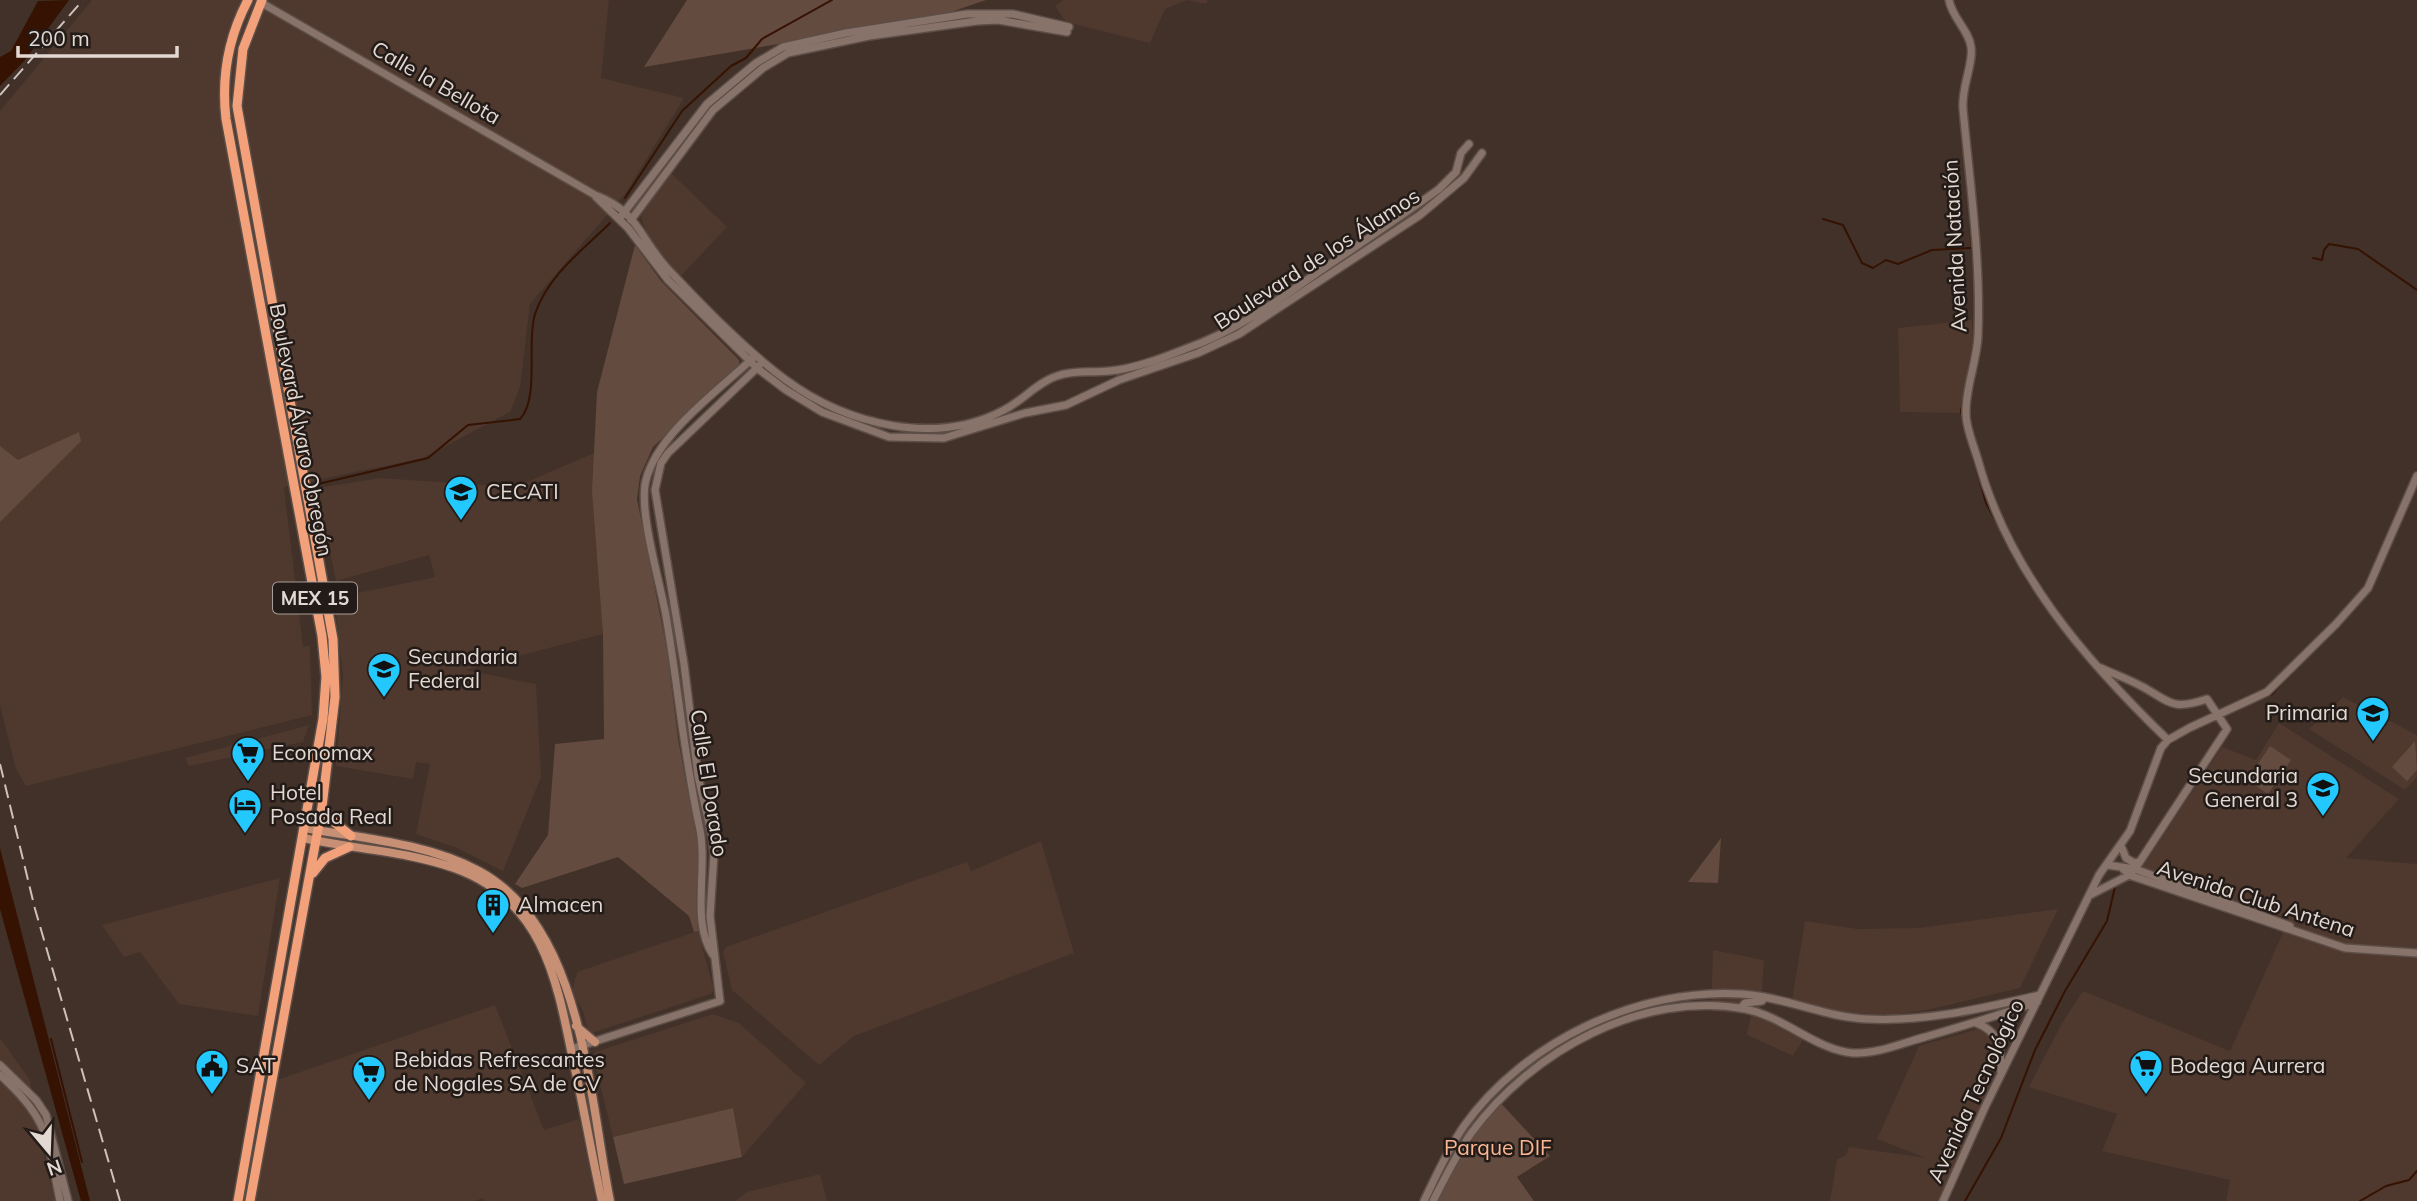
<svg xmlns="http://www.w3.org/2000/svg" width="2417" height="1201" viewBox="0 0 2417 1201" font-family="Mulish,sans-serif">
	<style>
		.built { fill: #4f382d }
		.green { fill: #644b40 }
		.water { fill: #351201 }
		.lines { fill: none; stroke-linecap: round; stroke-linejoin: round }
		.stream { stroke: #351201; stroke-width: 2 }
		.secondary-casing { stroke: #5c4e47; stroke-width: 10 }
		.primary-casing { stroke: #5c4e47; stroke-width: 11 }
		.highway-casing { stroke: #5c4e47; stroke-width: 12 }
		.secondary { stroke: #87736a; stroke-width: 7 }
		.primary { stroke: #c78f74; stroke-width: 8 }
		.highway { stroke: #f2a17a; stroke-width: 9 }
		.rail { stroke: #cdc1bb; stroke-width: 2; stroke-dasharray: 14 7; stroke-linecap: butt }
		.labels { text-anchor: middle; stroke-width: 5; stroke-linejoin: round; paint-order: stroke }
		.shield { fill: #221b17; stroke: #a99f9a; stroke-width: 2 }
		.shield-label { font-size: 19px; font-weight: bold; fill: #e3d8d2 }
		.street-label { font-size: 21px; fill: #e3d8d2; stroke: #221b17 }
		.poi-label { font-size: 21px; fill: #e3d8d2; stroke: #221b17; text-anchor: start }
		.park-label { font-size: 21px; fill: #fcb694; stroke: #221b17 }
	</style>
	<rect width="100%" height="100%" fill="#413129"/>
	<!-- built -->
	<path class="built" d="M 92,0 L 609,0 L 601,78 L 684,98 L 625,194 L 530,304 L 520,387 L 510,412 L 423,458 L 284,487 L 303,647 L 310,646 L 312,715 L 26,786 L 16,769 L 0,705 L 0,111 Z
		M 1063,0 L 1208,0 L 1206,4 L 1187,0 L 1165,9 L 1150,43 L 1066,22 L 1055,6 Z
		M 670,172 L 727,227 L 681,276 L 666,263 L 647,236 L 641,216 Z
		M 1972,320 L 1973,339 L 1960,413 L 1900,412 L 1898,328 Z
		M 594,453 L 603,634 L 465,670 L 536,684 L 541,777 L 503,871 L 457,848 L 416,834 L 430,764 L 416,762 L 413,779 L 336,766 L 343,676 L 334,598 L 435,577 L 429,555 L 336,581 L 317,488 L 380,478 L 515,487 Z
		M 2343,697 L 2417,735 L 2417,777 L 2405,790 L 2309,729 Z
		M 2279,723 L 2399,799 L 2346,858 L 2417,864 L 2417,1201 L 2226,1201 L 2230,1180 L 2102,1151 L 2117,1114 L 2029,1087 L 2062,1023 L 2083,991 L 2230,1051 L 2289,919 L 2141,869 L 2222,747 L 2256,760 Z
		M 309,725 L 303,742 L 189,766 L 185,758 Z
		M 1041,841 L 1074,953 L 854,1036 L 819,1065 L 732,990 L 723,952 L 726,947 L 967,862 L 971,871 Z
		M 280,878 L 258,1016 L 179,1004 L 140,952 L 124,957 L 102,925 Z
		M 2058,909 L 2020,988 L 1927,1010 L 1890,1015 L 1840,1012 L 1792,1000 L 1805,921 L 1858,929 L 1919,928 Z
		M 698,931 L 714,990 L 711,994 L 589,1034 L 583,1011 L 572,992 L 577,972 Z
		M 1713,950 L 1764,960 L 1760,1016 L 1804,1038 L 1793,1056 L 1747,1035 L 1751,1015 L 1711,1011 Z
		M 495,1005 L 544,1130 L 579,1119 L 596,1201 L 484,1201 L 483,1198 L 475,1201 L 255,1201 L 277,1080 Z
		M 713,1014 L 739,1023 L 806,1083 L 742,1157 L 733,1109 L 613,1137 L 593,1056 L 595,1052 Z
		M 1978,1029 L 1993,1038 L 2001,1069 L 1938,1201 L 1830,1201 L 1837,1159 L 1845,1156 L 1849,1147 L 1926,1158 L 1877,1139 L 1919,1046 Z
		M 0,1038 L 30,1080 L 35,1119 L 55,1201 L 0,1201 Z
		M 820,1174 L 827,1201 L 735,1201 L 747,1192 Z"/>
	<!-- green -->
	<path class="green" d="M 687,0 L 986,0 L 936,17 L 644,67 Z
		M 635,245 L 661,281 L 739,360 L 739,366 L 653,447 L 640,476 L 637,499 L 667,650 L 678,739 L 699,851 L 696,899 L 698,931 L 694,932 L 689,916 L 618,857 L 522,888 L 515,884 L 548,835 L 555,744 L 604,739 L 603,634 L 592,491 L 597,392 Z
		M 79,432 L 81,441 L 0,522 L 0,446 L 18,460 Z
		M 2415,741 L 2417,770 L 2407,781 L 2392,767 Z
		M 2270,746 L 2291,760 L 2268,794 L 2247,780 Z
		M 1721,838 L 1718,883 L 1688,882 Z
		M 1497,1099 L 1550,1156 L 1517,1177 L 1534,1201 L 1428,1201 L 1467,1134 Z
		M 733,1108 L 742,1157 L 624,1184 L 613,1137 Z"/>
	<!-- water -->
	<path class="water" d="M 69,0 L 25,60 L 0,86 L 0,57 L 11,51 L 38,1 Z
		M 0,848 L 90,1201 L 81,1201 L 0,909 Z"/>
	<g class="lines">
		<!-- stream -->
		<path class="stream" d="M 625,198 L 682,111 L 731,66 L 746,58 L 762,39 L 832,0
			M 1823,219 L 1843,225 L 1862,263 L 1873,268 L 1886,260 L 1898,264 L 1932,250 L 1971,248
			M 1970,224 L 1975,282
			M 2313,258 L 2322,260 L 2324,250 L 2329,244 L 2358,249 L 2417,290
			M 1963,420 L 1961,411 L 1964,398
			M 1973,456 L 1986,503 L 2002,532
			M 314,485 L 428,458 L 468,425 L 520,419 C 540,398 526,342 535,314 C 548,275 583,250 610,223
			M 2014,556 L 2028,581
			M 2091,664 L 2120,696
			M 2263,698 L 2272,694 L 2285,679
			M 2186,733 L 2197,728
			M 2141,812 L 2165,748 L 2178,738
			M 51,1039 L 82,1162
			M 1965,1201 L 2001,1138 L 2035,1050 L 2065,991 L 2107,921 L 2115,887
			M 2360,1201 L 2386,1186 L 2409,1180 L 2417,1171"/>
		<defs>
			<path id="secondary" d="M 1949,0 C 1952,18 1969,30 1971,47 C 1974,63 1961,87 1963,109 C 1970,184 1981,260 1978,336 C 1977,361 1965,389 1966,414 C 1966,428 1974,446 1978,460 C 2008,571 2086,661 2168,740
				M 260,2 L 595,195 C 639,212 638,236 667,268 C 702,305 745,350 786,380 C 846,424 935,447 1004,410 C 1022,401 1038,382 1057,376 C 1074,370 1091,373 1109,371 C 1134,369 1162,358 1185,349 C 1234,332 1276,302 1317,273 C 1358,245 1399,218 1439,189 L 1456,172 L 1461,153 L 1469,144
				M 596,197 L 628,228 L 668,280 L 757,368 L 786,390 L 822,412 L 889,437 L 944,438 L 1025,413 L 1066,405 L 1119,380 L 1198,353 L 1239,334 L 1420,215 L 1464,178 L 1482,153
				M 619,219 L 707,104 L 756,63 L 783,47 L 846,33 L 967,14 L 1013,14 L 1069,27
				M 631,220 L 713,110 L 763,68 L 788,53 L 869,36 L 977,21 L 998,20 L 1067,32
				M 2101,668 C 2114,674 2128,679 2141,686 C 2171,702 2171,711 2207,699 L 2227,729 L 2135,869 L 2129,875 L 2123,869
				M 2121,846 L 2126,858 L 2134,863 L 2140,861
				M 2107,865 L 2135,869 L 2290,926
				M 2092,894 L 2129,875 L 2345,948 L 2417,953
				M 713,955 C 690,921 709,867 699,825 C 684,756 678,686 666,616 C 660,582 638,510 646,480 C 658,433 718,391 753,358
				M 1741,1008 L 1745,1003 L 1762,1001
				M 1976,1023 C 2001,1032 2001,1049 2001,1072
				M 571,1049 L 720,1001 L 710,916 L 714,854 L 712,837 L 698,776 L 684,664 L 655,490 L 661,463 L 668,453 L 759,366
				M 0,1065 L 36,1100 L 46,1115 L 68,1201
				M 0,1075 C 50,1120 47,1139 60,1201
				M 1424,1201 C 1436,1176 1448,1149 1464,1126 C 1524,1042 1638,987 1742,994 C 1785,997 1824,1017 1867,1019 C 1927,1022 1983,1008 2040,995
				M 1433,1201 C 1445,1178 1457,1153 1472,1132 C 1532,1051 1642,990 1745,1009 C 1785,1017 1816,1050 1853,1053 C 1878,1054 1902,1043 1925,1037 C 1963,1026 2000,1015 2037,1002
				M 1943,1201 L 1985,1107 L 2099,875 L 2130,831 L 2161,748 L 2168,740 L 2189,728 L 2267,692 L 2336,624 L 2368,588 L 2417,476"/>
			<path id="primary" d="M 304,828 C 361,838 427,843 479,871 C 583,927 589,1097 610,1201
				M 303,838 C 353,849 406,851 454,868 C 541,899 556,975 572,1055 C 583,1103 591,1152 602,1201
				M 576,1026 L 595,1042"/>
			<path id="highway" d="M 322,807 L 334,822 L 351,836
				M 313,873 L 325,858 L 349,847
				M 238,1201 L 323,719 L 326,677 L 322,636 L 226,119 C 221,76 228,38 248,0
				M 250,1201 L 322,807 L 335,697 L 333,639 L 237,106 L 243,49 L 262,0"/>
		</defs>
		<!-- secondary casing -->
		<use href="#secondary" class="secondary-casing"/>
		<!-- primary casing -->
		<use href="#primary" class="primary-casing"/>
		<!-- highway casing -->
		<use href="#highway" class="highway-casing"/>
		<!-- secondary -->
		<use href="#secondary" class="secondary"/>
		<!-- primary -->
		<use href="#primary" class="primary"/>
		<!-- highway -->
		<use href="#highway" class="highway"/>
		<!-- rail -->
		<path class="rail" d="M 0,95 L 83,0
			M 0,764 L 35,909 L 120,1201"/>
	</g>
	<!-- icons -->
	<defs>
		<symbol id="school-pin" viewBox="-11 -11 22 30"><path d="M0 17L-7.5 6A9.5 9.5 0 1 1 7.5 6Z" fill="#23c9fe" stroke="#221b17"/><path d="M0-5L7-2L0 1L-7-2ZM-4 1L0 2.5L4 1V4Q0 6-4 4Z" fill="#111"/></symbol>
		<symbol id="supermarket-pin" viewBox="-11 -11 22 30"><path d="M0 17L-7.5 6A9.5 9.5 0 1 1 7.5 6Z" fill="#23c9fe" stroke="#221b17"/><path d="M-6-5.5h2.5l.6 2H6L4.5 2H-2.5L-4.4-4H-6ZM-1.5 3.2a1.3 1.3 0 1 0 .1 0ZM3 3.2a1.3 1.3 0 1 0 .1 0Z" fill="#111"/></symbol>
		<symbol id="hotel-pin" viewBox="-11 -11 22 30"><path d="M0 17L-7.5 6A9.5 9.5 0 1 1 7.5 6Z" fill="#23c9fe" stroke="#221b17"/><path d="M-6-4.5h1.5V1H6V5H4.5V3h-9V5H-6ZM-4 0a1.8 1.8 0 1 1 3.6 0ZM.5 0V-2.5h3Q6-2.5 6 0Z" fill="#111"/></symbol>
		<symbol id="building-pin" viewBox="-11 -11 22 30"><path d="M0 17L-7.5 6A9.5 9.5 0 1 1 7.5 6Z" fill="#23c9fe" stroke="#221b17"/><path d="M-4-6H4V6H1V3H-1V6H-4ZM-2.5-4.3h1.7v1.8h-1.7ZM.8-4.3h1.7v1.8H.8ZM-2.5-1h1.7V.8h-1.7ZM.8-1h1.7V.8H.8Z" fill="#111"/></symbol>
		<symbol id="civic-pin" viewBox="-11 -11 22 30"><path d="M0 17L-7.5 6A9.5 9.5 0 1 1 7.5 6Z" fill="#23c9fe" stroke="#221b17"/><path d="M-.6-6.5H3V-4.5H.6V-3L4-1V1h2V6H-6V1h2V-1L-.6-3ZM-1.2 2.5V6h2.4V2.5Z" fill="#111"/></symbol>
	</defs>
	<g fill-rule="evenodd">
		<use href="#school-pin" x="442" y="473" width="38" height="52"/>
		<use href="#school-pin" x="365" y="650" width="38" height="52"/>
		<use href="#school-pin" x="2354" y="694" width="38" height="52"/>
		<use href="#supermarket-pin" x="229" y="734" width="38" height="52"/>
		<use href="#school-pin" x="2304" y="769" width="38" height="52"/>
		<use href="#hotel-pin" x="226" y="786" width="38" height="52"/>
		<use href="#building-pin" x="474" y="886" width="38" height="52"/>
		<use href="#civic-pin" x="193" y="1047" width="38" height="52"/>
		<use href="#supermarket-pin" x="2127" y="1047" width="38" height="52"/>
		<use href="#supermarket-pin" x="350" y="1053" width="38" height="52"/>
	</g>
	<g class="labels">
		<!-- shield labels -->
		<rect class="shield" x="273" y="582.5" width="84" height="31" rx="5"/>
		<g class="shield-label">
			<text x="315" y="605">MEX 15</text>
		</g>
		<!-- street labels -->
		<g class="street-label">
			<text transform="translate(436 83) rotate(30)" y="7">Calle la Bellota</text>
			<text transform="translate(1955 246) rotate(-93)" y="7">Avenida Natación</text>
			<text transform="translate(1317 259) rotate(-33)" y="7">Boulevard de los Álamos</text>
			<text transform="translate(301 430) rotate(79)" y="7">Boulevard Álvaro Obregón</text>
			<text transform="translate(709 783) rotate(81)" y="7">Calle El Dorado</text>
			<text transform="translate(2256 899) rotate(18)" y="7">Avenida Club Antena</text>
			<text transform="translate(1976 1091) rotate(-65)" y="7">Avenida Tecnológico</text>
		</g>
		<!-- poi labels -->
		<g class="poi-label">
			<text x="486" y="499">CECATI</text>
			<text x="408" y="664">Secundaria<tspan x="408" dy="24">Federal</tspan></text>
			<text x="2348" y="720" text-anchor="end">Primaria</text>
			<text x="272" y="760">Economax</text>
			<text x="2298" y="783" text-anchor="end">Secundaria<tspan x="2298" dy="24">General 3</tspan></text>
			<text x="270" y="800">Hotel<tspan x="270" dy="24">Posada Real</tspan></text>
			<text x="518" y="912">Almacen</text>
			<text x="394" y="1067">Bebidas Refrescantes<tspan x="394" dy="24">de Nogales SA de CV</tspan></text>
			<text x="236" y="1073">SAT</text>
			<text x="2170" y="1073">Bodega Aurrera</text>
		</g>
		<!-- park labels -->
		<g class="park-label">
			<text x="1498" y="1155">Parque DIF</text>
		</g>
	</g>
	<!-- north arrow -->
	<g transform="translate(49 1152) rotate(161)" stroke="#221b17" stroke-width="5" paint-order="stroke">
	<path d="M0-5L12 26L0 18L-12 26Z" fill="#e3d8d2"/>
	<text y="-10" font-size="19" font-weight="bold" text-anchor="middle" fill="#e3d8d2">N</text>
	</g>
	<!-- scale -->
	<path d="M18 46v10h159v-10" fill="none" stroke="#e3d8d2" stroke-width="3.5"/>
	<text x="28" y="46" font-size="21" fill="#e3d8d2" stroke="#221b17" stroke-width="5" paint-order="stroke">200 m</text>
</svg>
